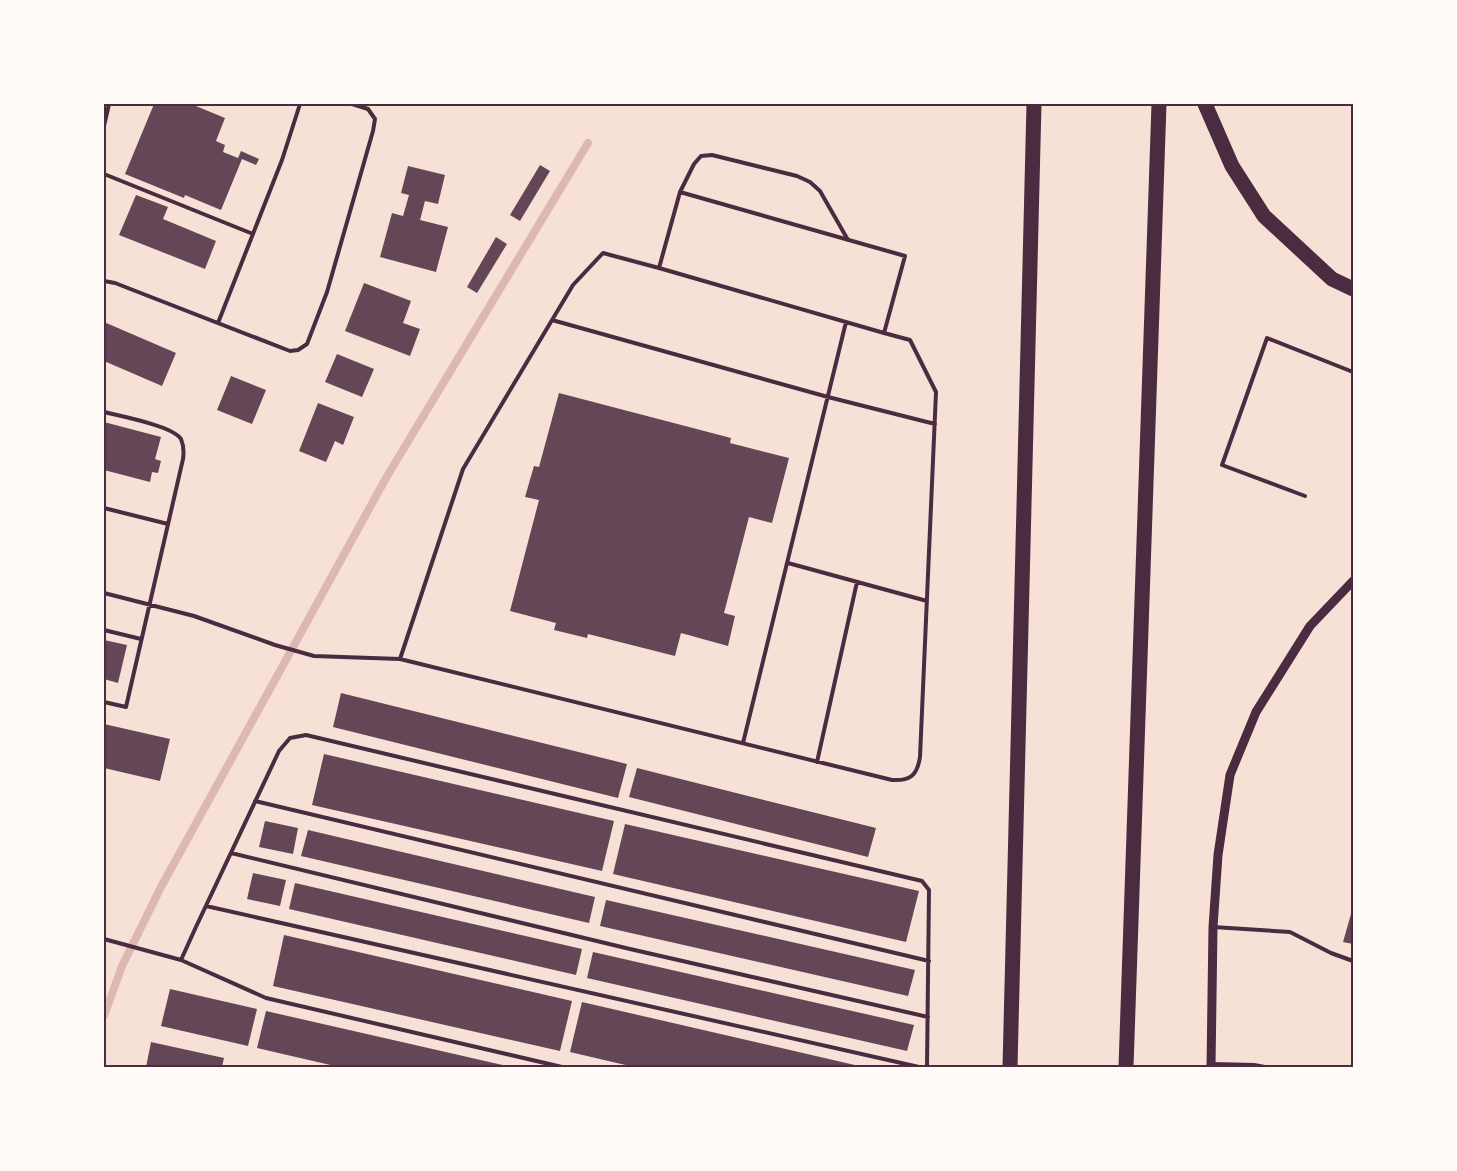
<svg xmlns="http://www.w3.org/2000/svg" width="1457" height="1171" viewBox="0 0 1457 1171" font-family="Mulish,sans-serif">
	<style>
		.lines { fill: none; stroke-linecap: round; stroke-linejoin: round }
		.stream { stroke: #dcb8b0; stroke-width: 8 }
		.building { fill: #644757 }
		.service { stroke: #4a2c40; stroke-width: 4 }
		.tertiary { stroke: #4a2c40; stroke-width: 9 }
		.motorway { stroke: #4a2c40; stroke-width: 15 }
		.neatline { fill: none; stroke: #4a2c40; stroke-width: 2 }
	</style>
	<rect width="100%" height="100%" fill="#f7e1d7"/>
	<g class="lines">
		<!-- stream -->
		<path class="stream" d="M 104,1016 L 122,966 L 161,887 L 386,478 L 588,143"/>
	</g>
	<!-- building -->
	<path class="building" d="M 154,104 L 191,104 L 225,118 L 216,141 L 225,145 L 223,152 L 238,158 L 241,151 L 259,159 L 256,165 L 242,159 L 221,210 L 185,195 L 184,198 L 125,174 Z
		M 540,165 L 550,171 L 520,221 L 510,215 Z
		M 408,166 L 445,175 L 438,204 L 425,201 L 420,220 L 448,227 L 436,272 L 380,257 L 392,213 L 403,216 L 409,195 L 401,193 Z
		M 136,195 L 168,207 L 163,219 L 216,241 L 205,269 L 119,235 Z
		M 496,237 L 507,244 L 477,293 L 467,287 Z
		M 364,283 L 411,301 L 403,323 L 420,329 L 410,356 L 345,331 Z
		M 104,322 L 176,353 L 162,386 L 104,361 Z
		M 337,354 L 374,369 L 362,397 L 325,382 Z
		M 231,376 L 266,390 L 252,424 L 217,410 Z
		M 559,393 L 731,438 L 730,443 L 789,458 L 772,523 L 749,517 L 724,613 L 735,616 L 728,646 L 681,633 L 675,656 L 588,634 L 587,638 L 554,630 L 556,623 L 510,611 L 539,500 L 525,497 L 534,466 L 539,467 Z
		M 318,403 L 354,417 L 343,445 L 335,441 L 326,462 L 299,451 Z
		M 104,422 L 161,437 L 155,459 L 161,461 L 158,473 L 152,472 L 150,482 L 104,470 Z
		M 104,640 L 127,645 L 118,683 L 104,679 Z
		M 341,693 L 627,764 L 618,798 L 333,727 Z
		M 104,724 L 170,739 L 160,781 L 104,768 Z
		M 324,754 L 614,821 L 602,871 L 312,805 Z
		M 637,768 L 876,828 L 868,857 L 629,797 Z
		M 265,821 L 298,828 L 293,854 L 259,847 Z
		M 625,824 L 919,891 L 906,942 L 613,874 Z
		M 308,830 L 595,897 L 589,923 L 301,856 Z
		M 253,873 L 286,880 L 280,906 L 247,899 Z
		M 295,883 L 582,949 L 576,975 L 289,909 Z
		M 606,900 L 915,970 L 908,996 L 600,926 Z
		M 1353,907 L 1353,944 L 1343,942 Z
		M 284,935 L 572,1001 L 560,1051 L 273,986 Z
		M 593,952 L 914,1025 L 907,1051 L 587,978 Z
		M 170,989 L 257,1009 L 248,1046 L 161,1026 Z
		M 582,1002 L 859,1066 L 858,1067 L 634,1067 L 570,1052 Z
		M 266,1011 L 507,1066 L 507,1067 L 339,1067 L 257,1048 Z
		M 151,1042 L 224,1058 L 222,1067 L 146,1067 Z"/>
	<g class="lines">
		<!-- service -->
		<path class="service" d="M 104,126 L 109,104
			M 104,174 L 253,234
			M 680,192 L 694,164 L 701,156 L 712,155 L 797,176 L 810,182 L 820,191 L 848,240
			M 104,281 L 115,283 L 290,351 L 298,350 L 307,344 L 327,292 L 373,131 L 375,119 L 368,109 L 352,104
			M 552,320 L 828,397 L 935,424
			M 218,323 L 282,160 L 300,104
			M 104,412 C 120,416 173,426 181,439 C 184,446 184,452 183,459 L 126,707 L 104,702
			M 1305,496 L 1222,465 L 1267,338 L 1353,372
			M 104,508 L 168,524
			M 788,563 L 927,601
			M 104,593 L 194,616 L 275,645 L 314,656 L 400,659 L 892,780 C 910,781 917,776 920,757 L 936,392 L 910,340 L 884,333 L 905,256 L 680,192 L 659,268 L 884,333
			M 104,630 L 141,639
			M 400,659 L 463,469 L 573,285 L 603,253 L 659,268
			M 743,743 L 846,322
			M 817,762 L 857,582
			M 255,801 L 929,961
			M 231,853 L 630,949 L 928,1017
			M 206,906 L 919,1067
			M 1213,927 L 1290,932 L 1331,953 L 1353,961
			M 104,939 L 181,960 L 266,998 L 562,1067
			M 181,960 L 195,929 L 279,751 L 290,738 L 306,735 L 922,881 L 929,890 L 927,1067
			M 1212,1064 L 1254,1065 L 1265,1067"/>
		<!-- tertiary -->
		<path class="tertiary" d="M 1211,1067 L 1213,927 L 1218,855 L 1230,775 L 1256,712 L 1310,626 L 1353,581"/>
		<!-- motorway -->
		<path class="motorway" d="M 1205,104 L 1232,166 L 1264,216 L 1332,279 L 1353,289
			M 1010,1067 L 1034,104
			M 1126,1067 L 1159,104"/>
	</g>
	<!-- border -->
	<rect width="1457" height="1171" fill="none" stroke="#fffaf5" stroke-width="210"/>
	<rect x="105" y="105" width="1247" height="961" class="neatline"/>
</svg>
